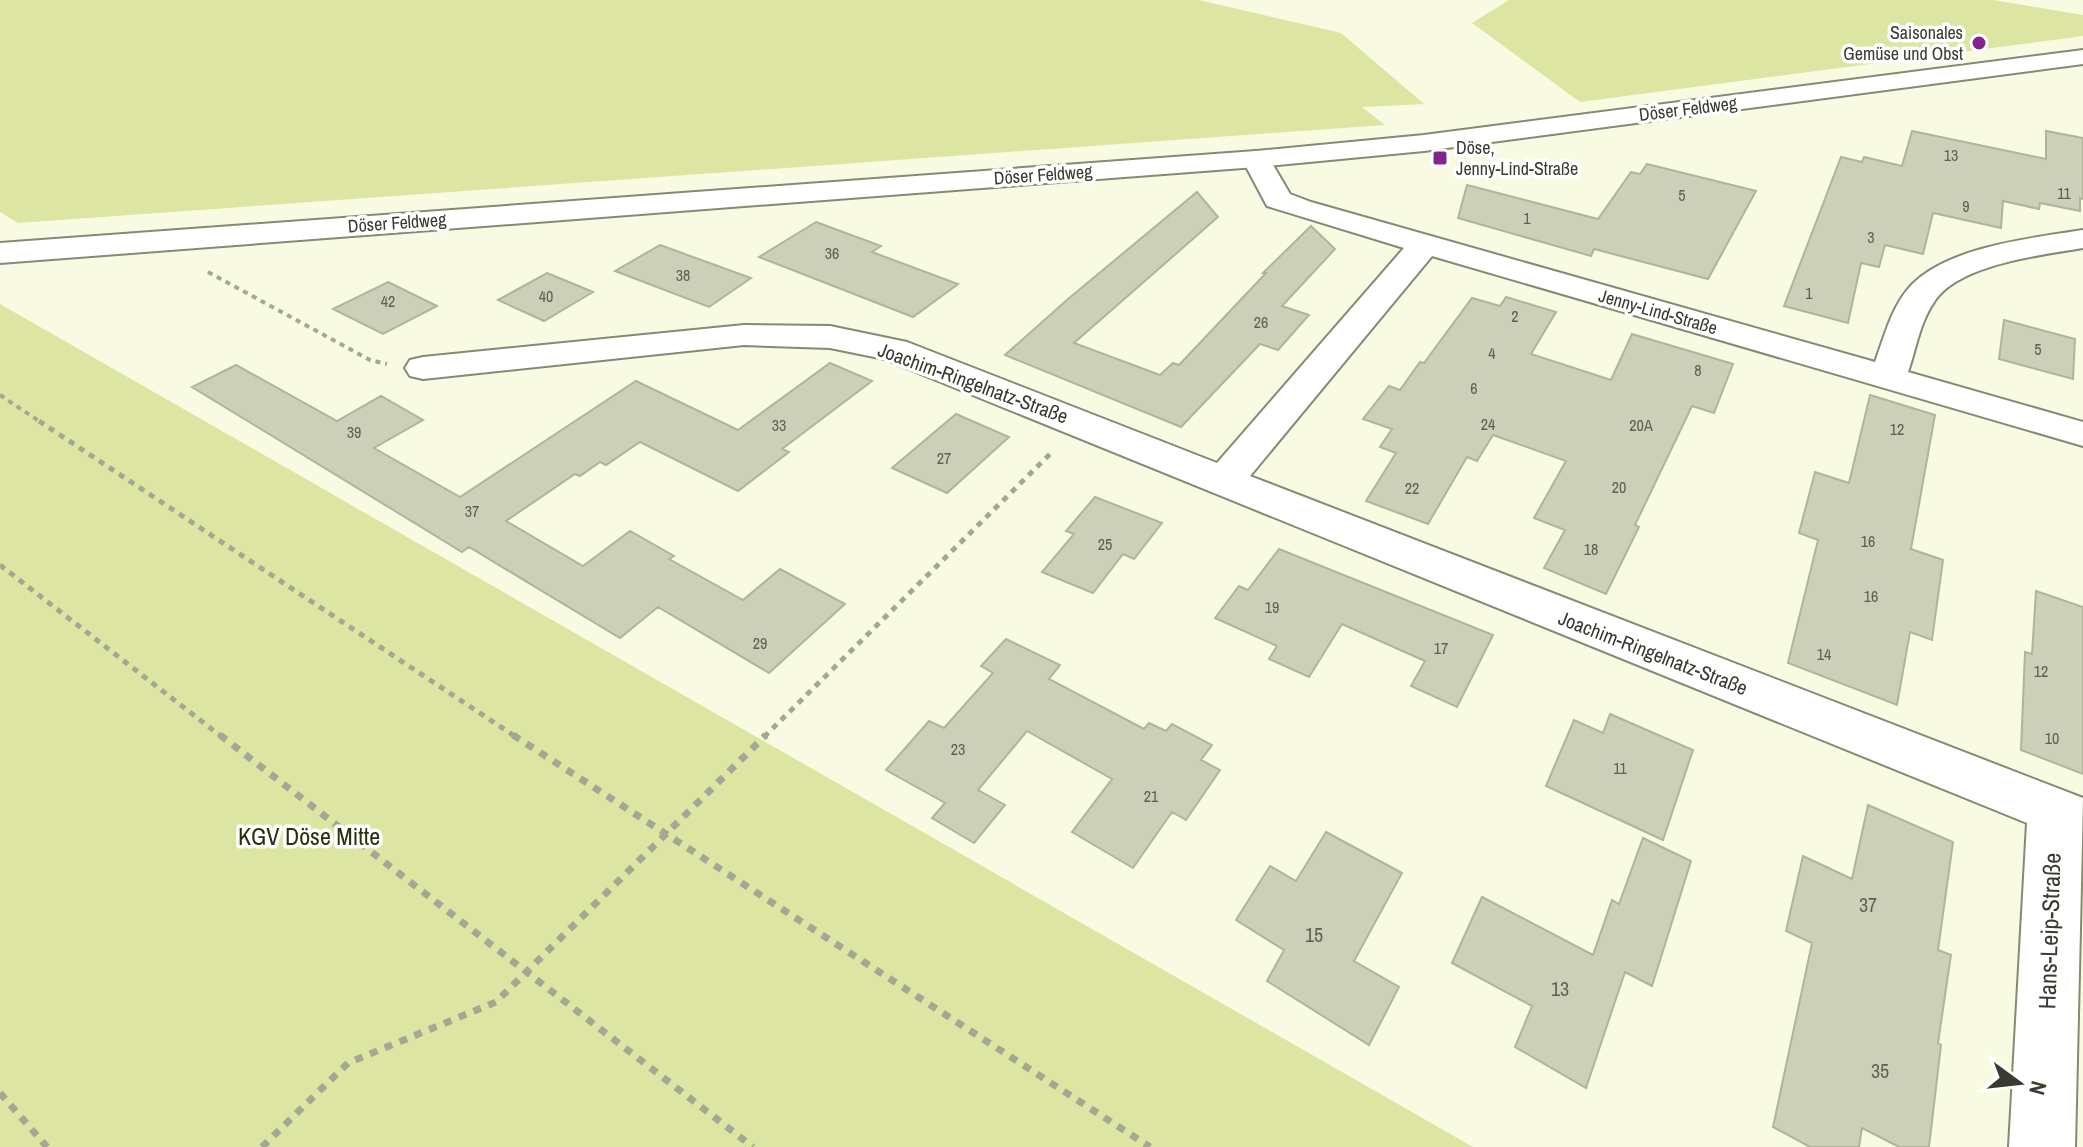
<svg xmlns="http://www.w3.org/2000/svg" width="2083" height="1147" viewBox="0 0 2083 1147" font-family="'Archivo Narrow',sans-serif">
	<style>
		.green { fill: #dce5a2 }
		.building { fill: #cdd0b8; stroke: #b0b49c; stroke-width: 2 }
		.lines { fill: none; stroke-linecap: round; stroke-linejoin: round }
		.minor-casing { stroke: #868973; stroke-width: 4 }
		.tertiary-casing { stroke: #868973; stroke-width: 4 }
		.path-far2 { stroke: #a5a794; stroke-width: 4; stroke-dasharray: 5 5; stroke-linecap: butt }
		.path-far1 { stroke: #a5a794; stroke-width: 5; stroke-dasharray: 6 6; stroke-linecap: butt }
		.path { stroke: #a5a794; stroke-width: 7; stroke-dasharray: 8 8; stroke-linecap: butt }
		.minor { fill: #fff; fill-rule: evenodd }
		.tertiary { fill: #fff; fill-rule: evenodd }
		.poi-dot { fill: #84238d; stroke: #fff; stroke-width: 3 }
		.labels { text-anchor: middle; stroke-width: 7; stroke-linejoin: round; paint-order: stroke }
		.number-label { font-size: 16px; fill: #5e6052 }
		.far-poi-label { font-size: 18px; fill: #393a30; stroke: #fff; text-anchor: end }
		.far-street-label { font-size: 18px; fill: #393a30; stroke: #fff }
		.street-label { font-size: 20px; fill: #393a30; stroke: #fff }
		.near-number-label { font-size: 20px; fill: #5e6052 }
		.near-park-label { font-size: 24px; fill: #2b2e0a; stroke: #fff }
		.near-street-label { font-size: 24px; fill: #393a30; stroke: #fff }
	</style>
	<rect width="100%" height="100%" fill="#f8fbe2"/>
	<!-- green -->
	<path class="green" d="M 0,0 L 1199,0 L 1341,33 L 1424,104 L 1362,107 L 1385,125 L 18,223 L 0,212 Z
		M 1509,0 L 1993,0 L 2083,15 L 2083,36 L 1580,102 L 1472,23 Z
		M 0,304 L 1473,1147 L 0,1147 Z"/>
	<!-- building -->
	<path class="building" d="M 1912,131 L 2046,159 L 2046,131 L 2083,138 L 2083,199 L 2080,198 L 2080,211 L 2040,203 L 2039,209 L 2003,201 L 2001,228 L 1933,213 L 1923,254 L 1885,245 L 1879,267 L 1861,263 L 1848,323 L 1784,306 L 1841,157 L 1862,162 L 1864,157 L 1902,166 Z
		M 1647,164 L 1756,191 L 1708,279 L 1594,249 L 1591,256 L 1458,218 L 1467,185 L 1598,219 L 1631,172 L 1640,174 Z
		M 1197,192 L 1218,217 L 1074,343 L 1160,375 L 1173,363 L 1179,365 L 1266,273 L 1263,273 L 1311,226 L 1335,249 L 1282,306 L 1309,315 L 1278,350 L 1260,344 L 1181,427 L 1005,355 L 1068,299 Z
		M 816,222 L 881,246 L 872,252 L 958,284 L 913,317 L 759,257 Z
		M 660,245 L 751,278 L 709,307 L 615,271 Z
		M 547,273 L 593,292 L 544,321 L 498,300 Z
		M 388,282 L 437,306 L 383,334 L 333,309 Z
		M 1506,297 L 1556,312 L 1531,354 L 1611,380 L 1632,334 L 1733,364 L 1714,413 L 1692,406 L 1635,525 L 1639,527 L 1606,594 L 1544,568 L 1565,530 L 1534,518 L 1566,461 L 1493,435 L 1477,461 L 1467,457 L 1428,524 L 1366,501 L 1396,453 L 1380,447 L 1392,429 L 1363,419 L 1389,386 L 1400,390 L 1420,362 L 1424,363 L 1472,298 L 1500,306 Z
		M 2004,320 L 2075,339 L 2073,379 L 1999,359 Z
		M 830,363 L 872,381 L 782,449 L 789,452 L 738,491 L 640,442 L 606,465 L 600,462 L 580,476 L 575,474 L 506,521 L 583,566 L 630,531 L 674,556 L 669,559 L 743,600 L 780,569 L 845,604 L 769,673 L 658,607 L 620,638 L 469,547 L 462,552 L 192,387 L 236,365 L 337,421 L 381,396 L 423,420 L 374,448 L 460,497 L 636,381 L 738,430 Z
		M 1870,395 L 1935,415 L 1911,549 L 1943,560 L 1932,640 L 1910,632 L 1897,705 L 1788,663 L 1818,540 L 1799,533 L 1815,472 L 1849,483 Z
		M 956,414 L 1009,437 L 947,493 L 892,468 Z
		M 1095,497 L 1162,523 L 1134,559 L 1123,554 L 1093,593 L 1042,572 L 1074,534 L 1066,531 Z
		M 1279,549 L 1493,635 L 1457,707 L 1411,686 L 1425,661 L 1342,624 L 1309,677 L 1269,659 L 1277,646 L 1215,618 L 1239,586 L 1248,590 Z
		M 2036,591 L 2083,607 L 2083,774 L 2021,750 L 2025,652 L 2032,654 Z
		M 1006,639 L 1060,665 L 1049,679 L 1144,729 L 1149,723 L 1166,731 L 1172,724 L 1212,745 L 1201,760 L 1220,770 L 1186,820 L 1172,812 L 1133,868 L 1072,832 L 1112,779 L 1027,731 L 978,790 L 1005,805 L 974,843 L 932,818 L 945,803 L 886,770 L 929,721 L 944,728 L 993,673 L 981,666 Z
		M 1610,714 L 1693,750 L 1663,840 L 1546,786 L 1574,720 L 1603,733 Z
		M 1868,805 L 1953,842 L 1938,950 L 1951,955 L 1938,1043 L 1941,1045 L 1929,1147 L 1899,1147 L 1862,1128 L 1859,1147 L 1810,1147 L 1773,1127 L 1812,943 L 1786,931 L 1803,856 L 1852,879 Z
		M 1326,832 L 1402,873 L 1354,961 L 1399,987 L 1369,1045 L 1267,981 L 1284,950 L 1236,920 L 1270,866 L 1296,881 Z
		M 1643,838 L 1691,861 L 1652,986 L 1625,972 L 1586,1088 L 1515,1047 L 1532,1006 L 1452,963 L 1482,897 L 1593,955 L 1612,900 L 1619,904 Z"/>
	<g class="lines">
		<defs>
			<path id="minor" d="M 1256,151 L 1266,153 L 1290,194 L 1311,202 L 1875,362 C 1884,338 1891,309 1908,289 C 1943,247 2032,238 2083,230 L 2083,248 C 2042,255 1958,264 1934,302 C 1920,322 1916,349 1908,372 L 2083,422 L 2083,446 L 1432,256 L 1250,476 L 2083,798 L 2075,1147 L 2009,1147 L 2027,823 L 884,359 L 830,348 L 744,345 L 423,379 L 410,376 L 405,368 L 410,360 L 423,357 L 744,325 L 830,326 L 907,342 L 1217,463 L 1404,248 L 1267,206 L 1242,159 L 1246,153 Z"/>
			<path id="tertiary" d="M 2083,50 L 2083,64 L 1424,151 L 1256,167 L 0,263 L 0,243 L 1256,151 L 1424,135 Z"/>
		</defs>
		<!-- minor casing -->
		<use href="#minor" class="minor-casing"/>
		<!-- tertiary casing -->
		<use href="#tertiary" class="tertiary-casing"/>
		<!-- path-far2 -->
		<path class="path-far2" d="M 208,272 L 370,360 L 387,364
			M 0,395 L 42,423"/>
		<!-- path-far1 -->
		<path class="path-far1" d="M 39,421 L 516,737
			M 0,565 L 222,737
			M 764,737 L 1052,452"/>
		<!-- path -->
		<path class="path" d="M 220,735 L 753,1147
			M 513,735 L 1150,1147
			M 0,1093 L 47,1147
			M 262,1147 L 348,1063 L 496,1002 L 766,735"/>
		<!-- minor -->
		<use href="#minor" class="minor"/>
		<!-- tertiary -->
		<use href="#tertiary" class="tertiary"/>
	</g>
	<!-- markers -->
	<g class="poi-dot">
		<circle cx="1979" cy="43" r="8"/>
		<rect x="1432" y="150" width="16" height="16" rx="4"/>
	</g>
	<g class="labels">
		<!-- number labels -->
		<g class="number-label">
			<text x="1951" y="161">13</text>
			<text x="2064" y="199">11</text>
			<text x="1682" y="201">5</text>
			<text x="1966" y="212">9</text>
			<text x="1527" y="224">1</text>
			<text x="1871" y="243">3</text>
			<text x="832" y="259">36</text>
			<text x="683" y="281">38</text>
			<text x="1809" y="299">1</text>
			<text x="546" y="302">40</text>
			<text x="388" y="307">42</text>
			<text x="1515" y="322">2</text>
			<text x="1261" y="328">26</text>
			<text x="2038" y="355">5</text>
			<text x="1492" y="359">4</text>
			<text x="1698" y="376">8</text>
			<text x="1474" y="394">6</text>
			<text x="1488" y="430">24</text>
			<text x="779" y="431">33</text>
			<text x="1641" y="431">20A</text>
			<text x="1897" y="435">12</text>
			<text x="354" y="438">39</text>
			<text x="944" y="464">27</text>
			<text x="1619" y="493">20</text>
			<text x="1412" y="494">22</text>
			<text x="472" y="517">37</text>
			<text x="1868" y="547">16</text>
			<text x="1105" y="550">25</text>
			<text x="1591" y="555">18</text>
			<text x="1871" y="602">16</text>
			<text x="1272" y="613">19</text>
			<text x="760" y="649">29</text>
			<text x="1441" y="654">17</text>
			<text x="1824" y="660">14</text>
			<text x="2041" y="677">12</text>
			<text x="2052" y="744">10</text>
			<text x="958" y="755">23</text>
			<text x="1620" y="774">11</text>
			<text x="1151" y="802">21</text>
		</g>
		<!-- far-poi labels -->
		<g class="far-poi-label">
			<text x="1963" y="39">Saisonales<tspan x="1963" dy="21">Gemüse und Obst</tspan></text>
			<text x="1456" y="154" text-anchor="start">Döse,<tspan x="1456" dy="21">Jenny-Lind-Straße</tspan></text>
		</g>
		<!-- far-street labels -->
		<g class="far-street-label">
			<text transform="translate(1688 109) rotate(-7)" y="6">Döser Feldweg</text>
			<text transform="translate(1043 175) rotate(-4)" y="6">Döser Feldweg</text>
			<text transform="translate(397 223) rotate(-4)" y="6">Döser Feldweg</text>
			<text transform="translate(1658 312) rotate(16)" y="6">Jenny-Lind-Straße</text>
		</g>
		<!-- street labels -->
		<g class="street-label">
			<text transform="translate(973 383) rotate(20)" y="7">Joachim-Ringelnatz-Straße</text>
			<text transform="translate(1653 653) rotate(21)" y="7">Joachim-Ringelnatz-Straße</text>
		</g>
		<!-- near-number labels -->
		<g class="near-number-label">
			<text x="1868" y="912">37</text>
			<text x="1314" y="942">15</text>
			<text x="1560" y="996">13</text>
			<text x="1880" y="1078">35</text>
		</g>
		<!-- near-park labels -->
		<g class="near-park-label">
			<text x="309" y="845">KGV Döse Mitte</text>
		</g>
		<!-- near-street labels -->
		<g class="near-street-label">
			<text transform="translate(2050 931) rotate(-88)" y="8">Hans-Leip-Straße</text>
		</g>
	</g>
	<!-- north arrow -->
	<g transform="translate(2019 1083) rotate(105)" stroke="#ffffff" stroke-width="6" paint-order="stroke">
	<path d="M0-6L14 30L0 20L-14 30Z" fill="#393a30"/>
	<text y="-12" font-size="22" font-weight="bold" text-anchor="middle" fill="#393a30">N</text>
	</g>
</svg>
